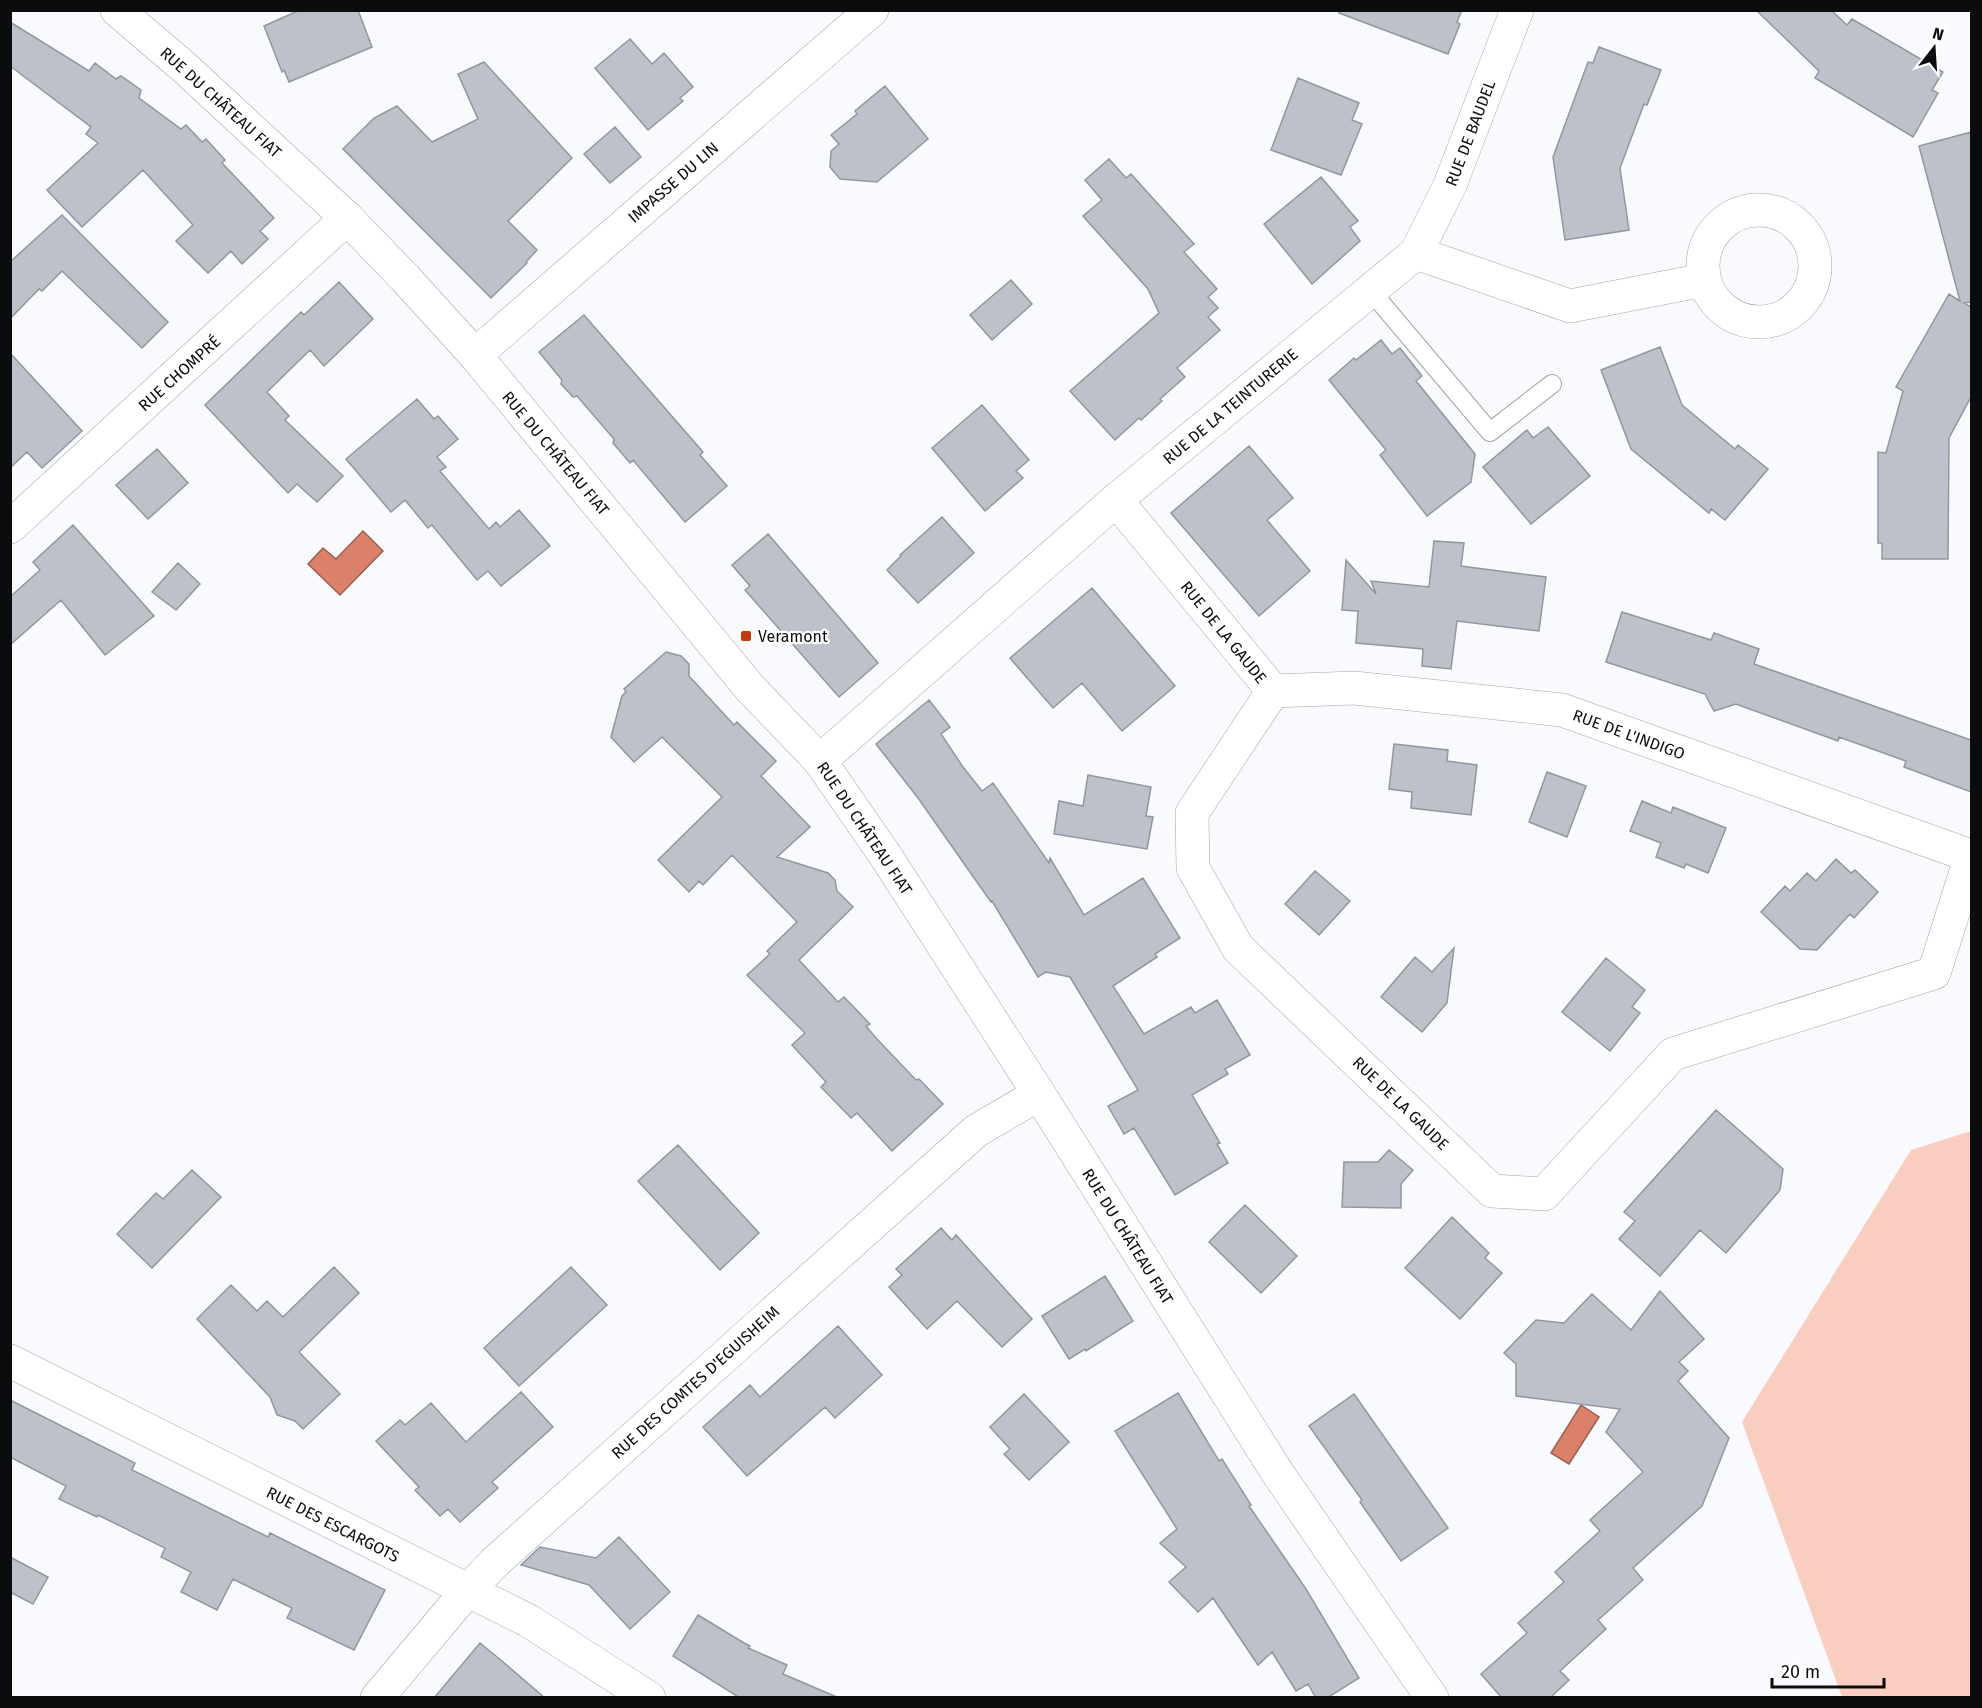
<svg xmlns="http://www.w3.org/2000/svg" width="1982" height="1708" viewBox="0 0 1982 1708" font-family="'Fira Sans',sans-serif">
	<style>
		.green { fill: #facdc1 }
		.water { fill: #db8169; stroke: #9c5e4e; stroke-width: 1.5 }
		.building { fill: #bdc1ca; stroke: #92969e; stroke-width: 1.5 }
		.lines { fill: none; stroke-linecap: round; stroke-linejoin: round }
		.lane-casing { stroke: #a0a4ac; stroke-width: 20 }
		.street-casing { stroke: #a0a4ac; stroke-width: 34 }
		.secondary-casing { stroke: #a0a4ac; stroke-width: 34 }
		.lane { stroke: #fff; stroke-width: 18 }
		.street { stroke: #fff; stroke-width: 33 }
		.secondary { stroke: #fff; stroke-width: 33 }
		.poi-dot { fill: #c2390e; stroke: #fff; stroke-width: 2 }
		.labels { text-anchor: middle; stroke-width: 4.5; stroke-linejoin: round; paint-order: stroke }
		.street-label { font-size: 16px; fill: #0a0c0e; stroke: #fff }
		.poi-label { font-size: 16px; fill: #0a0c0e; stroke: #fff; text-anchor: start }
	</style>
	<rect width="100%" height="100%" fill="#f8fafe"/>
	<!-- green -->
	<path class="green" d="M 1971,1131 L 1971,1697 L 1842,1697 L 1742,1422 L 1911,1150 Z"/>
	<!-- water -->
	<path class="water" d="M 363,531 L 383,551 L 340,595 L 308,564 L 323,548 L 336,559 Z
		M 1581,1405 L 1599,1417 L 1569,1464 L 1551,1453 Z"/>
	<!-- building -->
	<path class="building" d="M 300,10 L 358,10 L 372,47 L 289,82 L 284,70 L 282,72 L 264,26 Z
		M 1340,10 L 1462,10 L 1457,22 L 1460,24 L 1448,54 L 1339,13 Z
		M 1756,10 L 1831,10 L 1847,25 L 1852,19 L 1943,72 L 1932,90 L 1938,93 L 1913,137 L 1815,78 L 1819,71 Z
		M 10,22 L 89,71 L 95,63 L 116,79 L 121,76 L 141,90 L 139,98 L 181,129 L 186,125 L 202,142 L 206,139 L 225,160 L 222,163 L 274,218 L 260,231 L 268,239 L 242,264 L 231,251 L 208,273 L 176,241 L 193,225 L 143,170 L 82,227 L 47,190 L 98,143 L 86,134 L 91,127 L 10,66 Z
		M 630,39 L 652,64 L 664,53 L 693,87 L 680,98 L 683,101 L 648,130 L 595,68 Z
		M 1599,47 L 1661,70 L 1647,105 L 1644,104 L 1620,168 L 1629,230 L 1565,240 L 1553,157 L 1588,62 L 1593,63 Z
		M 484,62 L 572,158 L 508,221 L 537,250 L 526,262 L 527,263 L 491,298 L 343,149 L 374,118 L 397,106 L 432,142 L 478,119 L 458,74 Z
		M 1298,78 L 1359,103 L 1352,120 L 1362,124 L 1341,175 L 1271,150 Z
		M 885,86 L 928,139 L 877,182 L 840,179 L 830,167 L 831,151 L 839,144 L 831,135 L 857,114 L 855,111 Z
		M 615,127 L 641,157 L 610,183 L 584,154 Z
		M 1971,132 L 1971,302 L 1964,303 L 1971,307 L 1971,397 L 1949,438 L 1948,559 L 1882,559 L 1882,543 L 1878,543 L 1878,452 L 1886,453 L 1903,391 L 1896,387 L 1949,294 L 1960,301 L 1919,146 Z
		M 1109,159 L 1126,178 L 1131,174 L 1194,244 L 1184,252 L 1217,289 L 1208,297 L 1218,308 L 1208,317 L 1220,330 L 1177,368 L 1185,377 L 1160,399 L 1162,401 L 1141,420 L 1139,418 L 1115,440 L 1070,391 L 1159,313 L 1148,289 L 1083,216 L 1102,200 L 1085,180 Z
		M 1321,177 L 1358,221 L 1350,227 L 1360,241 L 1312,284 L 1264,224 Z
		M 62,215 L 168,322 L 142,348 L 62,271 L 42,291 L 39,289 L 10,319 L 10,262 Z
		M 1011,280 L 1032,304 L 992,340 L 970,315 Z
		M 339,282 L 373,319 L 324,366 L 310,350 L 267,392 L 289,416 L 285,420 L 343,476 L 317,502 L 297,484 L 288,493 L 205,405 L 301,312 L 304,315 Z
		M 584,315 L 703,452 L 700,455 L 727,486 L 685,522 L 633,460 L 630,463 L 613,443 L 614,439 L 577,396 L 573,397 L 561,384 L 562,380 L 539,352 Z
		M 1381,340 L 1392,354 L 1400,348 L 1422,376 L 1416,381 L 1475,454 L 1471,482 L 1427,516 L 1380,455 L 1386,450 L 1329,380 L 1354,358 L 1356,360 Z
		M 1660,347 L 1682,405 L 1735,449 L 1738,445 L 1768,469 L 1725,520 L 1711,509 L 1709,513 L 1631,449 L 1601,370 Z
		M 10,353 L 82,431 L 42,468 L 27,452 L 10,468 Z
		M 417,399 L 434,419 L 438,416 L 458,439 L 437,457 L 446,467 L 440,471 L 489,529 L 496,522 L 500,527 L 519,510 L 550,546 L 501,586 L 488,571 L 477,580 L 432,525 L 428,528 L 405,500 L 391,512 L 346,459 Z
		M 982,405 L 1029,460 L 1016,471 L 1023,478 L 985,511 L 932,448 Z
		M 1548,427 L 1590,476 L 1531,524 L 1483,467 L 1527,430 L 1533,438 Z
		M 1249,446 L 1293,498 L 1267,520 L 1310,571 L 1259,616 L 1171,513 Z
		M 157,449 L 188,483 L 148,519 L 116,485 Z
		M 942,517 L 974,553 L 918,603 L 887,570 L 901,556 L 900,555 Z
		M 73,525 L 154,616 L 105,655 L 61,600 L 10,645 L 10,597 L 40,570 L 33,562 Z
		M 768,534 L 878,663 L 839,697 L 745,590 L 750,586 L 732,565 Z
		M 1434,541 L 1464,543 L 1461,566 L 1546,577 L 1539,631 L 1457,621 L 1451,669 L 1422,666 L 1423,649 L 1356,643 L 1358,611 L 1342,610 L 1346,560 L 1376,594 L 1371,581 L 1429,587 Z
		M 178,563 L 200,584 L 176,610 L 152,592 Z
		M 1092,588 L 1175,686 L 1122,731 L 1082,683 L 1053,708 L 1010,658 Z
		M 1622,612 L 1711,640 L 1714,633 L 1759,649 L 1754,664 L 1971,740 L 1971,792 L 1904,767 L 1906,761 L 1839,737 L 1838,741 L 1736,704 L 1714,711 L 1705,694 L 1606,662 Z
		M 666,652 L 681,656 L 689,664 L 689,676 L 734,725 L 737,722 L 776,761 L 761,776 L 810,827 L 777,857 L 828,873 L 835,880 L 837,891 L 853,907 L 799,960 L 838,1002 L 844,997 L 870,1024 L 866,1026 L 876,1038 L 916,1080 L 919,1079 L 943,1104 L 892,1151 L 857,1113 L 851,1118 L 821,1087 L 826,1082 L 792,1045 L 805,1033 L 747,975 L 770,954 L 767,951 L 797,922 L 732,855 L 703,885 L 699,881 L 689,892 L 658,860 L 722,797 L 662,737 L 634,762 L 611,737 L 622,696 L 626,692 L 624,689 Z
		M 929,700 L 950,727 L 941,734 L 963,767 L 982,791 L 993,783 L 1049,863 L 1050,858 L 1084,915 L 1143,878 L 1180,938 L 1155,954 L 1157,957 L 1113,986 L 1144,1034 L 1191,1007 L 1195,1013 L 1217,1000 L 1250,1055 L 1225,1069 L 1228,1074 L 1192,1095 L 1220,1143 L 1217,1144 L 1228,1163 L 1175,1195 L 1134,1128 L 1124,1134 L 1108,1106 L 1138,1090 L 1070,977 L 1046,972 L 1038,977 L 992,901 L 991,902 L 918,798 L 876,744 Z
		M 1394,744 L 1448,750 L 1447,761 L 1477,765 L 1471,815 L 1411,808 L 1412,792 L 1389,789 Z
		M 1547,772 L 1586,786 L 1567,837 L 1529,822 Z
		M 1088,775 L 1151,787 L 1146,816 L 1153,817 L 1147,849 L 1054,834 L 1059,801 L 1083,806 Z
		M 1642,801 L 1671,813 L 1673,807 L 1726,828 L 1708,873 L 1686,864 L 1684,868 L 1656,857 L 1661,843 L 1630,831 Z
		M 1836,859 L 1851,873 L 1855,870 L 1878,892 L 1854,918 L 1850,914 L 1817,950 L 1800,949 L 1761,912 L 1785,886 L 1790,891 L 1807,873 L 1816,881 Z
		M 1315,871 L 1350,901 L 1319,935 L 1285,904 Z
		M 1454,948 L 1447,1003 L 1422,1032 L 1381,997 L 1415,957 L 1432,972 Z
		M 1606,958 L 1645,990 L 1632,1007 L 1640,1013 L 1610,1051 L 1562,1012 Z
		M 1716,1110 L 1783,1169 L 1780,1190 L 1726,1253 L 1700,1230 L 1660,1276 L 1619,1239 L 1635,1221 L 1624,1212 Z
		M 678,1145 L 759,1233 L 720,1270 L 638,1181 Z
		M 1389,1150 L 1413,1170 L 1401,1184 L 1401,1208 L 1342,1207 L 1344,1162 L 1378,1162 Z
		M 192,1170 L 221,1197 L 152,1268 L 117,1234 L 156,1193 L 163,1199 Z
		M 1245,1205 L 1297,1256 L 1261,1293 L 1209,1242 Z
		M 1452,1217 L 1489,1253 L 1485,1258 L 1502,1273 L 1460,1319 L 1405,1268 Z
		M 941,1228 L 952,1240 L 956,1235 L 1032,1319 L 1002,1347 L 957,1301 L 927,1329 L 889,1287 L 902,1275 L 896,1269 Z
		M 334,1267 L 359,1293 L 299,1352 L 340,1394 L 303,1429 L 295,1421 L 277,1415 L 270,1397 L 197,1319 L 231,1285 L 257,1311 L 267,1301 L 283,1317 Z
		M 571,1267 L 607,1305 L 519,1386 L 484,1348 Z
		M 1105,1276 L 1133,1321 L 1086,1351 L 1085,1349 L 1069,1359 L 1042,1316 Z
		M 1660,1291 L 1704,1339 L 1679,1362 L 1688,1371 L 1678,1381 L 1729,1438 L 1702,1506 L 1633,1568 L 1643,1580 L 1598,1620 L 1606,1629 L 1560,1671 L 1569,1680 L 1550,1698 L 1502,1698 L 1481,1674 L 1527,1633 L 1518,1623 L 1564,1582 L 1555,1572 L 1600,1531 L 1590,1520 L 1643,1472 L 1606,1432 L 1620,1409 L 1516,1396 L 1516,1364 L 1504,1353 L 1536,1320 L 1564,1323 L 1592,1294 L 1631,1330 Z
		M 838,1326 L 882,1375 L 835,1418 L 825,1407 L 747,1476 L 703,1427 L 750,1385 L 760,1397 Z
		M 521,1392 L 553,1427 L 492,1482 L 498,1488 L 460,1522 L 448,1509 L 440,1516 L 415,1490 L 419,1487 L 376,1441 L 400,1420 L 405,1425 L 431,1403 L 466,1442 Z
		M 1178,1393 L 1219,1461 L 1222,1459 L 1251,1505 L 1249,1506 L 1306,1589 L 1359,1678 L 1327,1698 L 1316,1698 L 1308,1684 L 1296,1691 L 1272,1652 L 1258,1665 L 1213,1598 L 1198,1612 L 1169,1582 L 1186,1567 L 1160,1543 L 1177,1529 L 1115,1431 Z
		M 1024,1394 L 1069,1442 L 1029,1480 L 1004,1454 L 1010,1449 L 990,1427 Z
		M 1354,1394 L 1448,1528 L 1401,1561 L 1360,1502 L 1362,1500 L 1309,1426 Z
		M 10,1400 L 135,1463 L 132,1470 L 268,1537 L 270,1533 L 385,1590 L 354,1650 L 287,1618 L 292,1608 L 233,1579 L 217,1610 L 181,1592 L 191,1572 L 161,1557 L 165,1548 L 98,1515 L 97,1517 L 59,1499 L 66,1486 L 10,1457 Z
		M 619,1537 L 670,1592 L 630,1629 L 589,1585 L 521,1565 L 540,1547 L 596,1558 Z
		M 10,1557 L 48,1577 L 33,1604 L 10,1592 Z
		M 698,1615 L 744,1643 L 750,1646 L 748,1648 L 787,1665 L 783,1674 L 839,1698 L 740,1698 L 673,1656 Z
		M 480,1643 L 502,1661 L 545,1698 L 434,1698 Z"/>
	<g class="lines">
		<defs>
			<path id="lane" d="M 1370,290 L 1490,432 L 1552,384"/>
			<path id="street" d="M1703 266a56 56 0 1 1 112 0a56 56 0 1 1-112 0Z
				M 1416,253 L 1450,185 L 1517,10
				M 475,355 L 872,10
				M 1116,500 L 1273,691 L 1192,813 L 1193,868 L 1238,948 L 1492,1191 L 1544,1194 L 1673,1054 L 1934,973 L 1971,856 L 1562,710 L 1354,688 L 1273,691
				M 10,527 L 347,218
				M 820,761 L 1116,500 L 1416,253 L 1570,306 L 1704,280
				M 10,1361 L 529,1621 L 649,1698
				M 377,1698 L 467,1591 L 494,1563 L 976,1131 L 1039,1094"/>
			<path id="secondary" d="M 117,10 L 185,68 L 347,218 L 405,278 L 475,355 L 750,688 L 820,761 L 885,855 L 1039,1094 L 1277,1472 L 1432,1698"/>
		</defs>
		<!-- lane casing -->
		<use href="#lane" class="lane-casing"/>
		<!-- street casing -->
		<use href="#street" class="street-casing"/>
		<!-- secondary casing -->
		<use href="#secondary" class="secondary-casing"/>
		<!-- lane -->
		<use href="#lane" class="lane"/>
		<!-- street -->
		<use href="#street" class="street"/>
		<!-- secondary -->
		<use href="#secondary" class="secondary"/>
	</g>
	<!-- markers -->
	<rect class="poi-dot" x="740" y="630" width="12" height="12" rx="3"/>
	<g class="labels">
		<!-- street labels -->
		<g class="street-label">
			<text transform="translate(221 102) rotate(42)" y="6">RUE DU CHÂTEAU FIAT</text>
			<text transform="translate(1470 133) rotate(-69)" y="6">RUE DE BAUDEL</text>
			<text transform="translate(673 182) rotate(-41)" y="6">IMPASSE DU LIN</text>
			<text transform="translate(179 373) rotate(-42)" y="6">RUE CHOMPRÉ</text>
			<text transform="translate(1230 406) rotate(-40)" y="6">RUE DE LA TEINTURERIE</text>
			<text transform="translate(556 453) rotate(50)" y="6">RUE DU CHÂTEAU FIAT</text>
			<text transform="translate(1224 632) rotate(51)" y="6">RUE DE LA GAUDE</text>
			<text transform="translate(1629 734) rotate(20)" y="6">RUE DE L'INDIGO</text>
			<text transform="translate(865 828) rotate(56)" y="6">RUE DU CHÂTEAU FIAT</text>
			<text transform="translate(1401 1103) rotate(44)" y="6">RUE DE LA GAUDE</text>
			<text transform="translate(1128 1236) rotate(58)" y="6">RUE DU CHÂTEAU FIAT</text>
			<text transform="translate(695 1382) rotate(-42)" y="6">RUE DES COMTES D'EGUISHEIM</text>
			<text transform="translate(333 1524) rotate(27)" y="6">RUE DES ESCARGOTS</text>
		</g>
		<!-- poi labels -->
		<g class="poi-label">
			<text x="758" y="642">Veramont</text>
		</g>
	</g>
	<!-- border -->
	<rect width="1982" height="1708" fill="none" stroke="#0a0c0e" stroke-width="24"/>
	<!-- north arrow -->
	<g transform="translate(1934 48) rotate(17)" stroke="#ffffff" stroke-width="4.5" paint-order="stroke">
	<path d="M0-4.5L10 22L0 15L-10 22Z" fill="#0a0c0e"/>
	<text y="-9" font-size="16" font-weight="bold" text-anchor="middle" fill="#0a0c0e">N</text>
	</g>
	<!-- scale -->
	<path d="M1772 1678v9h112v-9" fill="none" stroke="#0a0c0e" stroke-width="3"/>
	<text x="1781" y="1678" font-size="18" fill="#0a0c0e" stroke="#ffffff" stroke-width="4.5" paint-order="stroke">20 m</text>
</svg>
